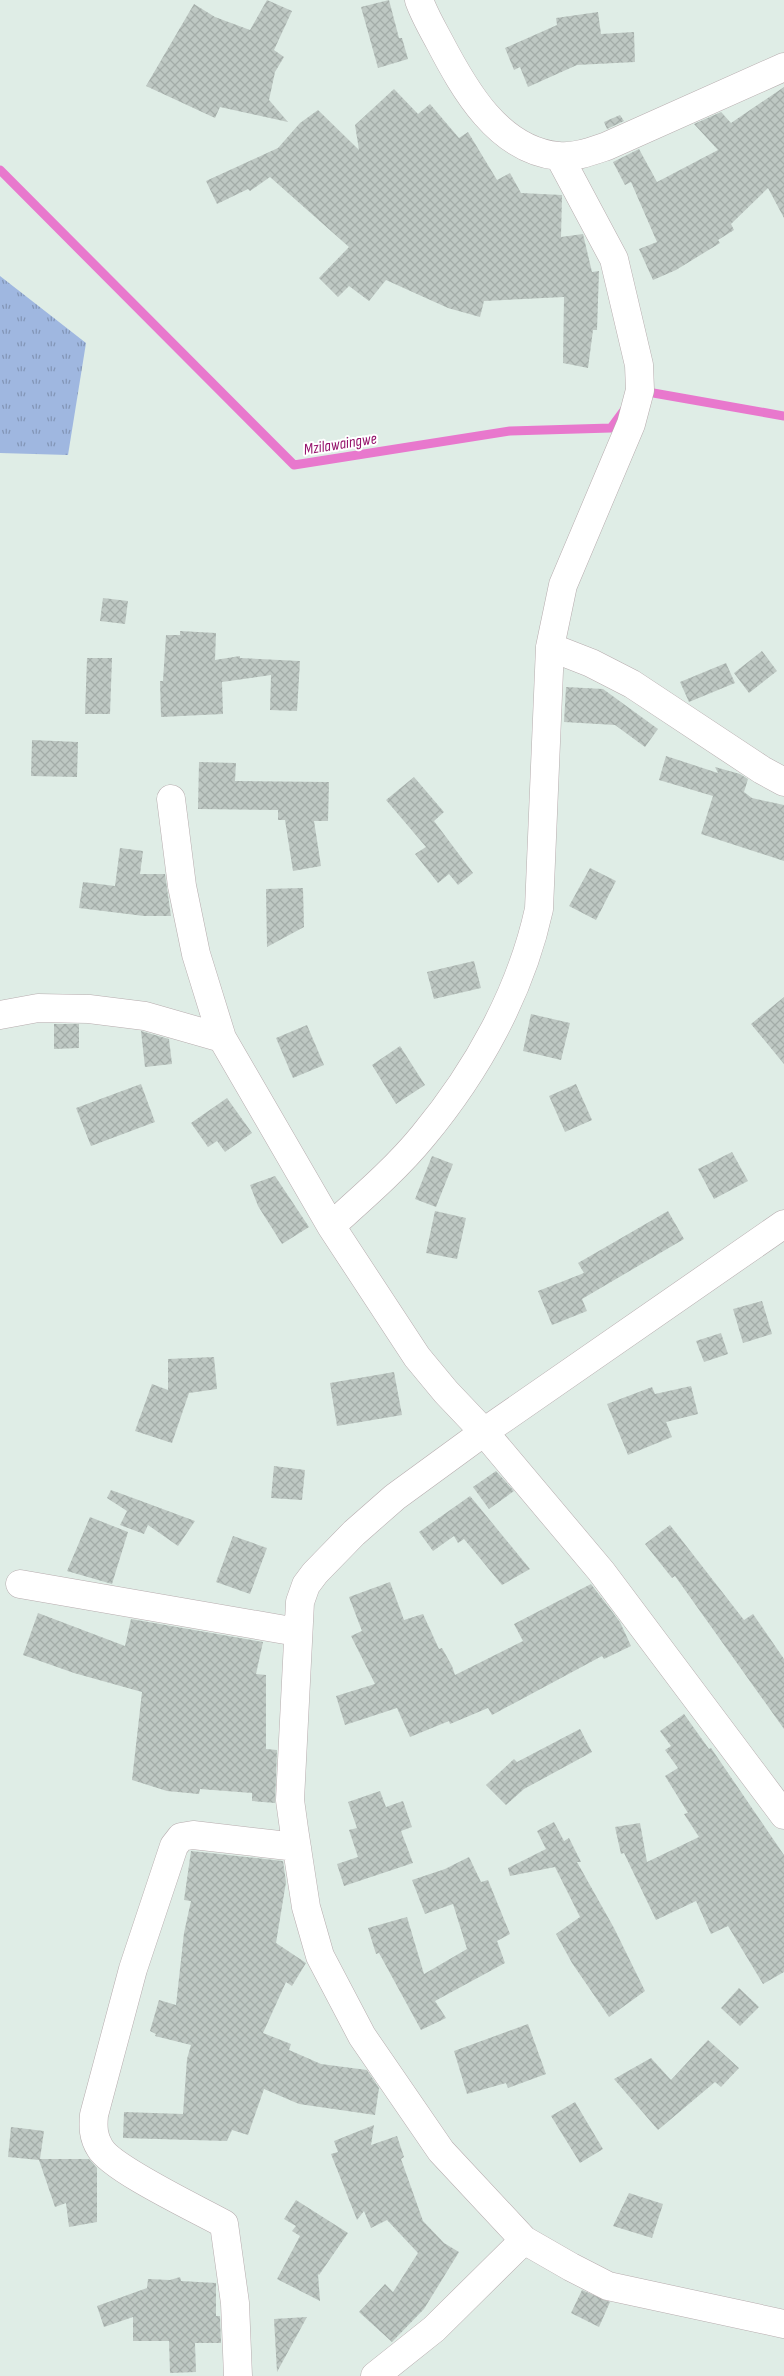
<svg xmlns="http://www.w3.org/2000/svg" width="784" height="2376" viewBox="0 0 784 2376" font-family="'Sofia Sans Condensed',sans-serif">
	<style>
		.grass { fill: url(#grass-tufts) }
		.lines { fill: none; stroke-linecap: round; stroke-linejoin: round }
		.stream { stroke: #e878cd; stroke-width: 9 }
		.building { fill: url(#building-cross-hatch) }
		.street-casing { stroke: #b7acae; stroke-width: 29 }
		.street { stroke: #fff; stroke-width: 28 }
		.labels { text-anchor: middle; stroke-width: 4; stroke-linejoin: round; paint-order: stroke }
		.water-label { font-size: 16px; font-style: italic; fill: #96156d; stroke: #fff }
	</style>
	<defs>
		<pattern id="grass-tufts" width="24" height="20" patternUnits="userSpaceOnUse" patternTransform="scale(1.25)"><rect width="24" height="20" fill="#9fb7e0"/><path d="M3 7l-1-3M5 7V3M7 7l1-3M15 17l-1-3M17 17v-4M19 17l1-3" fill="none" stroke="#8295b6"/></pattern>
		<pattern id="building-cross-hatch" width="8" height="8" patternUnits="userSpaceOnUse" patternTransform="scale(1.25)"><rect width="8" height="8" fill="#bec8c3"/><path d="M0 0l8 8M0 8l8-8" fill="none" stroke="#a3aca8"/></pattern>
	</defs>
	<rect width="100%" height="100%" fill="#dfede6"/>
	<!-- grass -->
	<path class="grass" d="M 0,276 L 86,343 L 68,455 L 0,453 Z"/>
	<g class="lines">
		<!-- stream -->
		<path class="stream" d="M 0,170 L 294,465 L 510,431 L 611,428 L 625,409
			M 642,391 L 784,416"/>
	</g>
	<!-- building -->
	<path class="building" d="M 267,0 L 292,11 L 274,50 L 284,57 L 275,72 L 269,100 L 288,122 L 220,107 L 215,118 L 146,86 L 194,4 L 215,17 L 250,30 Z
		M 389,0 L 399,38 L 402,38 L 408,59 L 378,68 L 361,7 Z
		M 598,12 L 601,34 L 634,32 L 635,62 L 577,65 L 528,87 L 520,67 L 514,70 L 505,48 L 557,25 L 556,18 Z
		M 784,87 L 784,218 L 768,188 L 731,224 L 734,230 L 718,240 L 720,243 L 676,270 L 653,280 L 639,249 L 657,242 L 631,182 L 625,185 L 613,162 L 639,149 L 657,182 L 718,150 L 694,124 L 721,112 L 731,123 Z
		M 394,89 L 418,114 L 430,104 L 459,138 L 468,132 L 497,180 L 510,173 L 521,193 L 562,195 L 561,237 L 583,234 L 592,272 L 599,271 L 597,330 L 593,330 L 588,368 L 563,363 L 564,297 L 484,301 L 480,317 L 448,308 L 386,280 L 369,301 L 349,286 L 338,297 L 319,278 L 349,247 L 270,177 L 250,191 L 248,189 L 217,204 L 206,181 L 278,148 L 300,123 L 318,110 L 359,150 L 355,125 Z
		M 620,115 L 624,121 L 607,129 L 604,122 Z
		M 103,598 L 128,601 L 125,624 L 100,621 Z
		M 180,631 L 216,633 L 215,660 L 240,656 L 240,658 L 300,661 L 297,711 L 270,710 L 271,675 L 222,682 L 223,714 L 161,717 L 160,681 L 163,681 L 166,635 L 180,635 Z
		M 762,651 L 777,671 L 749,693 L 734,673 Z
		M 87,658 L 112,658 L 110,714 L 85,714 Z
		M 726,663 L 735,683 L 689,702 L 680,682 Z
		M 566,687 L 603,689 L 658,729 L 645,747 L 615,725 L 564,722 Z
		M 32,740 L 78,742 L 77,777 L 31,776 Z
		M 666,756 L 718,773 L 715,767 L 740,774 L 748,779 L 744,792 L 752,798 L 784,805 L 784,861 L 701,834 L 713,796 L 659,780 Z
		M 199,762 L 236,763 L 235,781 L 329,782 L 328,821 L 314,821 L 321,866 L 293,871 L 285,820 L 278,820 L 278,810 L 198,809 Z
		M 414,777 L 444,812 L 434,821 L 473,873 L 458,885 L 449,874 L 438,883 L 415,854 L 426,847 L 386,800 Z
		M 120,848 L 143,851 L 140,874 L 165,874 L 171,916 L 144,916 L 79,908 L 83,882 L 115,886 Z
		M 590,868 L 616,881 L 596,920 L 569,906 Z
		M 303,888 L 304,927 L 267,947 L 266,889 Z
		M 474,961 L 481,988 L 434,999 L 427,972 Z
		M 784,997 L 784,1064 L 751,1024 Z
		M 531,1014 L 570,1023 L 561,1060 L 523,1051 Z
		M 54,1024 L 79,1024 L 79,1048 L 54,1049 Z
		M 307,1025 L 324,1065 L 293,1078 L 276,1038 Z
		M 141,1031 L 169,1039 L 172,1064 L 145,1067 Z
		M 400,1046 L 425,1085 L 396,1104 L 372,1065 Z
		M 141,1084 L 155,1122 L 91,1146 L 76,1108 Z
		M 576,1084 L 592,1120 L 565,1132 L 549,1096 Z
		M 227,1098 L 252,1133 L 225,1152 L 217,1141 L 208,1147 L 191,1123 Z
		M 732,1152 L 748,1181 L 714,1199 L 698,1169 Z
		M 432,1156 L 453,1164 L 436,1207 L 415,1199 Z
		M 275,1176 L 309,1227 L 282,1244 L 258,1206 L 250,1185 Z
		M 435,1211 L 466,1218 L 457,1259 L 426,1253 Z
		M 668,1211 L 684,1239 L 582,1299 L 587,1311 L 552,1325 L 538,1291 L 584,1273 L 578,1263 Z
		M 762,1301 L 772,1334 L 743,1343 L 733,1309 Z
		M 721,1333 L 728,1354 L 704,1362 L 696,1341 Z
		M 214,1357 L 217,1389 L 189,1393 L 172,1443 L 135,1431 L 152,1384 L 168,1390 L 168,1359 Z
		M 394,1372 L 402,1415 L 337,1426 L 330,1383 Z
		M 691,1386 L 698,1414 L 666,1422 L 672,1437 L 628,1455 L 607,1404 L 652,1387 L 655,1394 Z
		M 274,1466 L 305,1470 L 302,1500 L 271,1498 Z
		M 496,1471 L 514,1491 L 489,1509 L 473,1487 Z
		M 111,1490 L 133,1498 L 195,1521 L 178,1546 L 148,1525 L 144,1534 L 120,1525 L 127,1511 L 107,1498 Z
		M 470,1496 L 530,1569 L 502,1585 L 464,1539 L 458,1543 L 454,1536 L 433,1551 L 419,1532 Z
		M 90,1517 L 128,1532 L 112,1584 L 67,1571 Z
		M 670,1525 L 744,1620 L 753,1614 L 784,1659 L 784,1729 L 675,1576 L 672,1578 L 645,1544 Z
		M 233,1536 L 267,1548 L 250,1594 L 216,1582 Z
		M 390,1582 L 404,1620 L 423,1614 L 439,1649 L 442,1648 L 452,1666 L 455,1675 L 523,1641 L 514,1624 L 591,1584 L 620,1622 L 631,1646 L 604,1659 L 602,1656 L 492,1715 L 488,1708 L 450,1724 L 449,1721 L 410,1737 L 397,1708 L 345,1725 L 336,1696 L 375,1684 L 351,1636 L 362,1631 L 349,1597 Z
		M 38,1613 L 125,1646 L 131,1619 L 263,1642 L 256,1674 L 266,1675 L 266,1749 L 277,1750 L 275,1803 L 252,1801 L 252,1793 L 200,1789 L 199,1794 L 167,1791 L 132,1780 L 142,1692 L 74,1673 L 23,1655 Z
		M 684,1714 L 709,1749 L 711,1748 L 784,1855 L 784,1972 L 763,1984 L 728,1926 L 711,1934 L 696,1901 L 656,1920 L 624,1853 L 621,1854 L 615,1827 L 640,1823 L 647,1862 L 699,1837 L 684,1814 L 688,1813 L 665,1776 L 678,1768 L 665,1750 L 671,1746 L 660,1731 Z
		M 580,1729 L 592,1752 L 524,1789 L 506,1805 L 486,1785 L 514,1759 L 517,1762 Z
		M 380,1791 L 386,1807 L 403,1801 L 412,1827 L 401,1831 L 413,1863 L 344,1886 L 337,1864 L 358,1857 L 349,1830 L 357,1828 L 348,1802 Z
		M 554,1822 L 564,1841 L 569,1838 L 581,1862 L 577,1862 L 614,1928 L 645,1991 L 609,2017 L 572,1963 L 556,1934 L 580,1917 L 555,1867 L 510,1876 L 508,1868 L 546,1849 L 537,1831 Z
		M 191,1851 L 283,1861 L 286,1882 L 276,1943 L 306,1963 L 292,1986 L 286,1982 L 263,2033 L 291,2044 L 289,2050 L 321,2064 L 367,2070 L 379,2088 L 375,2115 L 299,2104 L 264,2089 L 248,2135 L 232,2130 L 227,2141 L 123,2138 L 124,2112 L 183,2114 L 187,2059 L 191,2045 L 155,2036 L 156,2034 L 150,2031 L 159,2000 L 176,2005 L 184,1933 L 191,1901 L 184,1900 Z
		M 469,1857 L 481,1882 L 488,1880 L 510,1934 L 497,1941 L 505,1963 L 435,2001 L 446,2018 L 421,2030 L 379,1953 L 376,1954 L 368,1928 L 407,1917 L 424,1974 L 467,1949 L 453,1904 L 425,1914 L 412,1880 L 445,1869 Z
		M 739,1988 L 759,2007 L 740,2026 L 721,2008 Z
		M 528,2024 L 546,2074 L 508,2088 L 506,2083 L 467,2094 L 454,2051 Z
		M 708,2040 L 739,2068 L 721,2087 L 715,2082 L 658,2130 L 614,2079 L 651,2058 L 671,2080 Z
		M 575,2102 L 603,2149 L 580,2163 L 551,2116 Z
		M 374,2125 L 371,2145 L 397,2136 L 404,2157 L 401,2159 L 423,2221 L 444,2243 L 459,2252 L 424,2309 L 392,2342 L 359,2312 L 385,2284 L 393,2292 L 418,2253 L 387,2220 L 371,2228 L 364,2211 L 357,2220 L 331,2154 L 338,2152 L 334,2141 Z
		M 11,2127 L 44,2131 L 40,2159 L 89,2159 L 97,2168 L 97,2222 L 69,2227 L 66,2203 L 55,2207 L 39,2160 L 8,2157 Z
		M 629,2193 L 663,2204 L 652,2238 L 613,2226 Z
		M 296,2200 L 348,2233 L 319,2275 L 318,2274 L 320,2301 L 277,2279 L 300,2236 L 292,2231 L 296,2226 L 284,2219 Z
		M 180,2277 L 181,2281 L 216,2283 L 216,2316 L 220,2316 L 221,2343 L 195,2343 L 196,2372 L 170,2373 L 169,2341 L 133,2341 L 133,2317 L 104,2327 L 97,2306 L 147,2288 L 148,2279 L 170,2280 Z
		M 582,2290 L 610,2302 L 599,2327 L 571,2313 Z
		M 307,2317 L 277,2372 L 274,2319 Z"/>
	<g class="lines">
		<defs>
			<path id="street" d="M 419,0 C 424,14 432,28 439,41 C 464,89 498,150 558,156 C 574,158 592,151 607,146 L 784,67
				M 550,647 L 591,663 L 632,684 L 762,770 L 784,782
				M 171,799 L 182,886 L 196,954 L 222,1038 L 331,1226 L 417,1357 L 446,1392 L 484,1432 L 601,1571 L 784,1815
				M 0,1015 L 38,1008 L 89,1009 L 145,1016 L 222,1038
				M 784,1224 L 484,1432 L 395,1497 L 354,1533 L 315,1573 L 306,1585 L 300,1602 L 290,1800 L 294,1829 L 306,1907 L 320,1956 L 362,2036 L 441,2151 L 524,2240 L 571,2267 L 608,2286 L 784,2324
				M 331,1226 C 362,1198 396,1169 423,1136 C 477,1071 521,992 539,909 L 550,647 L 563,585 L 631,424 L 640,390 L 639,365 L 614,259 L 559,156
				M 20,1584 L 297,1632
				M 238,2376 L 235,2303 L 224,2224 C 199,2210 112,2169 100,2148 C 93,2137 93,2127 94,2115 L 133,1969 L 174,1846 L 181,1837 L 193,1835 L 297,1847
				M 375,2376 L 434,2329 L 524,2240"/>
		</defs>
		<!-- street casing -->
		<use href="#street" class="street-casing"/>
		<!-- street -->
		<use href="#street" class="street"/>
	</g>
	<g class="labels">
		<!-- water labels -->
		<g class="water-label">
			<text transform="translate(340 443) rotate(-9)" y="6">Mzilawaingwe</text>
		</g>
	</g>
</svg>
